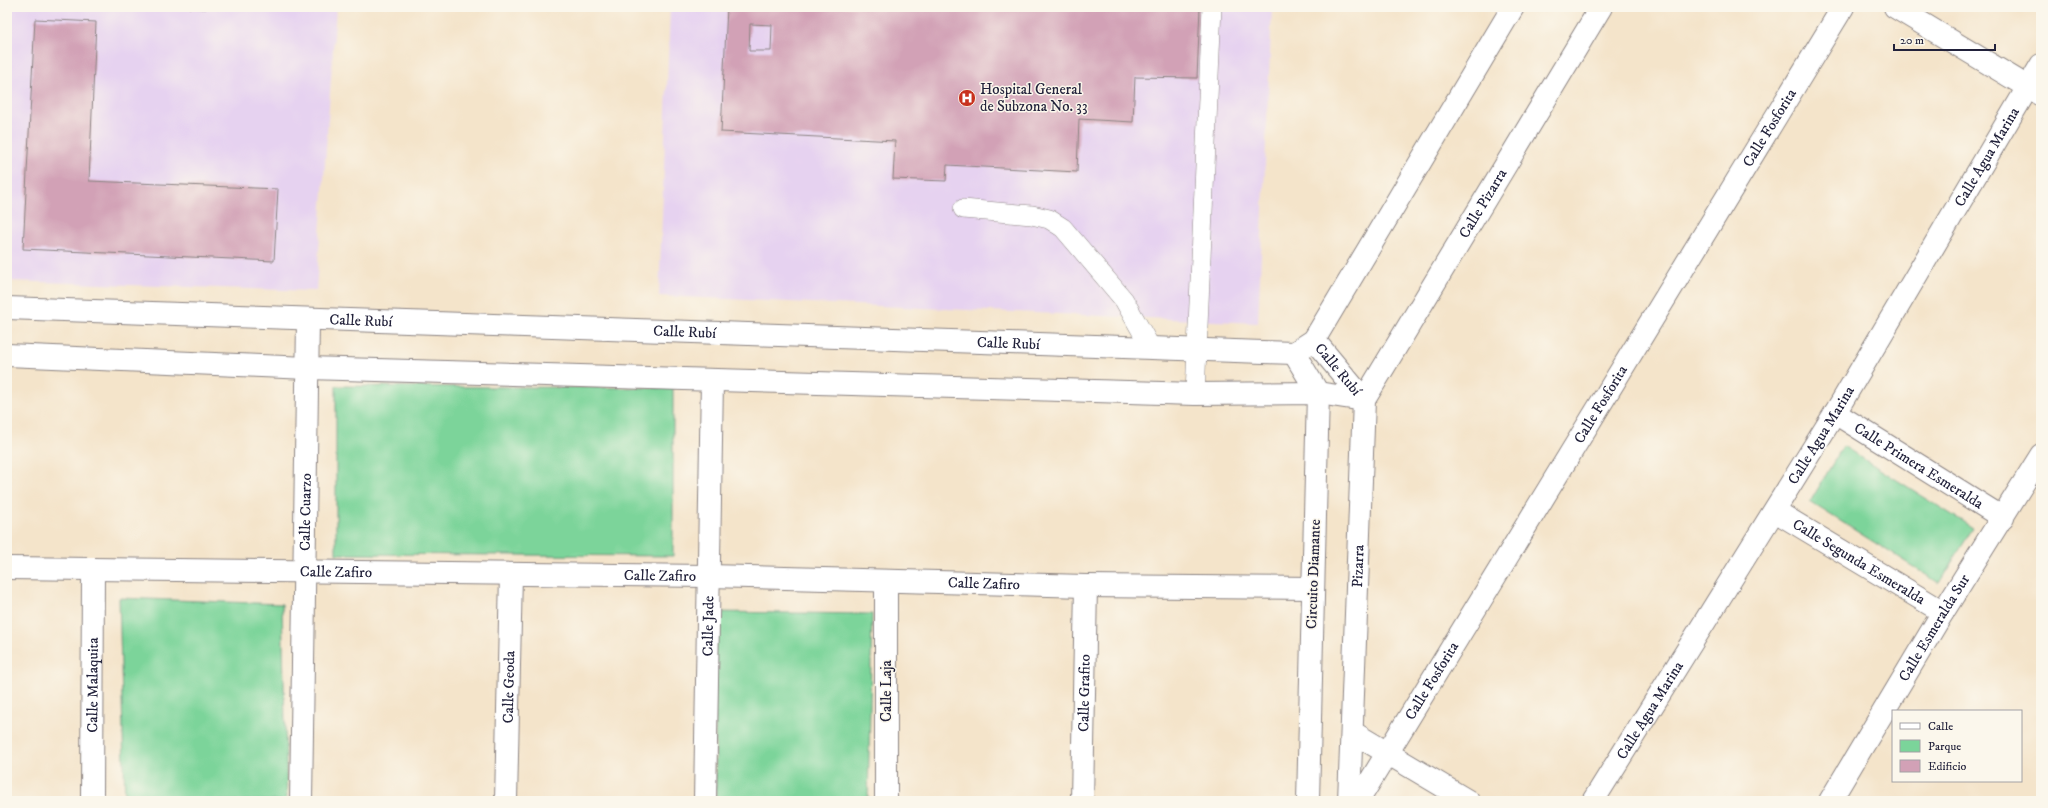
<svg xmlns="http://www.w3.org/2000/svg" width="2048" height="808" viewBox="0 0 2048 808" font-family="'IM FELL DW Pica',serif">
	<style>
		.built { fill: #e6d2f0 }
		.green { fill: #7bd49a; stroke: #4e7b6a }
		.building { fill: #d2a1b6; fill-rule: evenodd }
		.lines { fill: none; stroke-linecap: round; stroke-linejoin: round }
		.lane-casing { stroke: #8b8382; stroke-width: 20 }
		.street-casing { stroke: #8b8382; stroke-width: 24 }
		.secondary-casing { stroke: #8b8382; stroke-width: 24 }
		.lane { stroke: #fff; stroke-width: 19 }
		.street { stroke: #fff; stroke-width: 22 }
		.secondary { stroke: #fff; stroke-width: 22 }
		.labels { text-anchor: middle; stroke-width: 3; stroke-linejoin: round; paint-order: stroke }
		.poi-label { font-size: 15px; fill: #22223b; stroke: #fbf7ec; text-anchor: start }
		.street-label { font-size: 15px; fill: #22223b; stroke: #fbf7ec }
	</style>
	<rect width="100%" height="100%" fill="#fbf7ec"/>
	<filter id="ink" filterUnits="userSpaceOnUse"><feTurbulence type="fractalNoise" baseFrequency=".025" numOctaves="2"/><feDisplacementMap in="SourceGraphic" scale="8" xChannelSelector="R" yChannelSelector="G"/><feConvolveMatrix kernelMatrix="1 2 1 2 8 2 1 2 1" color-interpolation-filters="sRGB"/></filter>
	<filter id="wash" filterUnits="userSpaceOnUse"><feTurbulence type="fractalNoise" baseFrequency=".012" numOctaves="4" result="noise"/><feDisplacementMap in="SourceGraphic" scale="16" xChannelSelector="R" yChannelSelector="G"/><feGaussianBlur stdDeviation="0.9" result="paint"/><feColorMatrix in="noise" values="0 0 0 0 0 0 0 0 0 0 0 0 0 0 0 0 0 1.4 0 .05"/><feComposite in="paint" operator="in"/></filter>
	<g filter="url(#wash)">
		<rect width="100%" height="100%" fill="#f4e4ca"/>
		<!-- built -->
		<path class="built" d="M 7,7 L 336,7 L 316,291 L 7,281 Z
			M 670,7 L 1272,7 L 1258,323 L 659,296 Z"/>
		<!-- green -->
		<path class="green" d="M 336,386 L 673,388 L 673,556 L 336,554 Z
			M 1843,446 L 1973,528 L 1939,583 L 1810,502 Z
			M 119,598 L 282,604 L 287,801 L 125,801 Z
			M 714,612 L 872,614 L 868,801 L 716,801 Z"/>
		<g id="blocks">
			<!-- building -->
			<path class="building" d="M 189,7 L 206,7 L 206,9 L 189,8 Z
				M 727,7 L 1200,7 L 1197,78 L 1135,77 L 1133,122 L 1079,119 L 1077,172 L 947,165 L 946,181 L 893,179 L 895,141 L 721,132 ZM 750,24 L 772,25 L 771,51 L 749,51 Z
				M 35,19 L 96,22 L 89,181 L 278,189 L 274,261 L 23,249 Z"/>
		</g>
	</g>
	<g filter="url(#ink)">
		<use href="#blocks" fill-opacity="0" stroke="#8b8382" stroke-width="1"/>
		<g class="lines">
			<defs>
				<path id="lane" d="M 963,209 L 1032,215 L 1049,219 L 1063,228 L 1124,300 L 1151,348
					M 1195,394 L 1212,7"/>
				<g id="street">
					<path d="M 1895,7 L 2041,95"/>
					<path d="M 1294,353 L 1318,393 L 1308,801"/>
					<path id="s1" d="M 1835,413 L 2003,518"/>
					<path id="s2" d="M 1775,511 L 1943,612"/>
					<path id="s3" d="M 7,568 L 709,576 L 1086,586 L 1312,588"/>
					<path id="s4" d="M 92,801 L 93,569"/>
					<path id="s5" d="M 301,801 L 308,320"/>
					<path id="s6" d="M 506,801 L 511,574"/>
					<path id="s7" d="M 705,801 L 712,380"/>
					<path d="M 886,801 L 886,581"/>
					<path id="s8" d="M 1082,801 L 1086,586"/>
					<path id="s9" d="M 1358,801 L 1843,7"/>
					<path id="s10" d="M 1593,801 L 1835,413 L 2041,65"/>
					<path id="s11" d="M 1830,801 L 1943,612 L 2041,455"/>
				</g>
				<g id="secondary">
					<path id="s12" d="M 7,308 L 1294,353 L 1314,340 L 1513,7"/>
					<path id="s13" d="M 1314,340 L 1364,400"/>
					<path d="M 7,355 L 308,368 L 1195,394 L 1318,393 L 1364,400"/>
					<path d="M 1352,732 L 1468,801"/>
					<path id="s14" d="M 1349,801 L 1364,400 L 1601,7"/>
				</g>
			</defs>
			<!-- lane casing -->
			<use href="#lane" class="lane-casing"/>
			<!-- street casing -->
			<use href="#street" class="street-casing"/>
			<!-- secondary casing -->
			<use href="#secondary" class="secondary-casing"/>
			<!-- lane -->
			<use href="#lane" class="lane"/>
			<!-- street -->
			<use href="#street" class="street"/>
			<!-- secondary -->
			<use href="#secondary" class="secondary"/>
		</g>
	</g>
	<!-- icons -->
	<defs>
		<symbol id="hospital-disc" viewBox="-11 -11 22 22"><circle r="9.5" fill="#c8321e" stroke="#fbf7ec"/><path d="M-5-5h3v3.5h4V-5h3V5h-3V1.5h-4V5h-3Z" fill="#fff"/></symbol>
	</defs>
	<g fill-rule="evenodd">
		<use href="#hospital-disc" x="957" y="88" width="20" height="20"/>
	</g>
	<g class="labels">
		<!-- poi labels -->
		<g class="poi-label">
			<text x="980" y="94">Hospital General<tspan x="980" dy="17">de Subzona No. 33</tspan></text>
		</g>
		<!-- street labels -->
		<g class="street-label">
			<text dy="5" stroke="none"><textPath href="#s9" startOffset="789">Calle Fosforita</textPath></text>
			<text dy="5" stroke="none"><textPath href="#s10" startOffset="755">Calle Agua Marina</textPath></text>
			<text dy="5" stroke="none"><textPath href="#s14" startOffset="631">Calle Pizarra</textPath></text>
			<text dy="5" stroke="none"><textPath href="#s12" startOffset="354">Calle Rubí</textPath></text>
			<text dy="5" stroke="none"><textPath href="#s12" startOffset="678">Calle Rubí</textPath></text>
			<text dy="5" stroke="none"><textPath href="#s12" startOffset="1002">Calle Rubí</textPath></text>
			<text dy="5" stroke="none"><textPath href="#s13" startOffset="38">Calle Rubí</textPath></text>
			<text dy="5" stroke="none"><textPath href="#s9" startOffset="465">Calle Fosforita</textPath></text>
			<text dy="5" stroke="none"><textPath href="#s10" startOffset="431">Calle Agua Marina</textPath></text>
			<text dy="5" stroke="none"><textPath href="#s1" startOffset="99">Calle Primera Esmeralda</textPath></text>
			<text dy="5" stroke="none"><textPath href="#s5" startOffset="289">Calle Cuarzo</textPath></text>
			<text dy="5" stroke="none"><textPath href="#s2" startOffset="98">Calle Segunda Esmeralda</textPath></text>
			<text dy="5" stroke="none"><textPath href="#s14" startOffset="235">Pizarra</textPath></text>
			<text dy="5" stroke="none"><textPath href="#s3" startOffset="329">Calle Zafiro</textPath></text>
			<text transform="translate(1313 574) rotate(-88)" y="5">Circuito Diamante</text>
			<text dy="5" stroke="none"><textPath href="#s3" startOffset="653">Calle Zafiro</textPath></text>
			<text dy="5" stroke="none"><textPath href="#s3" startOffset="977">Calle Zafiro</textPath></text>
			<text dy="5" stroke="none"><textPath href="#s7" startOffset="175">Calle Jade</textPath></text>
			<text dy="5" stroke="none"><textPath href="#s11" startOffset="202">Calle Esmeralda Sur</textPath></text>
			<text dy="5" stroke="none"><textPath href="#s9" startOffset="141">Calle Fosforita</textPath></text>
			<text dy="5" stroke="none"><textPath href="#s4" startOffset="116">Calle Malaquita</textPath></text>
			<text dy="5" stroke="none"><textPath href="#s6" startOffset="114">Calle Geoda</textPath></text>
			<text transform="translate(886 691) rotate(-90)" y="5">Calle Laja</text>
			<text dy="5" stroke="none"><textPath href="#s8" startOffset="108">Calle Grafito</textPath></text>
			<text dy="5" stroke="none"><textPath href="#s10" startOffset="107">Calle Agua Marina</textPath></text>
		</g>
	</g>
	<!-- margin -->
	<rect width="2048" height="808" fill="none" stroke="#fbf7ec" stroke-width="24"/>
	<!-- legend -->
	<rect x="1892" y="710" width="130" height="72" fill="#fbf7ec" stroke="#a4a2a5"/>
	<rect x="1900" y="723" width="20" height="6" fill="#ffffff" stroke="#a4a2a5"/>
	<text x="1928" y="730" font-size="12" fill="#22223b">Calle</text>
	<rect x="1900" y="740" width="20" height="12" fill="#7bd49a" stroke="#a4a2a5"/>
	<text x="1928" y="750" font-size="12" fill="#22223b">Parque</text>
	<rect x="1900" y="760" width="20" height="12" fill="#d2a1b6" stroke="#a4a2a5"/>
	<text x="1928" y="770" font-size="12" fill="#22223b">Edificio</text>
	<!-- scale -->
	<path d="M1894 44v6h101v-6" fill="none" stroke="#22223b" stroke-width="2"/>
	<text x="1900" y="44" font-size="12" fill="#22223b" stroke="#fbf7ec" stroke-width="3" paint-order="stroke">20 m</text>
</svg>
